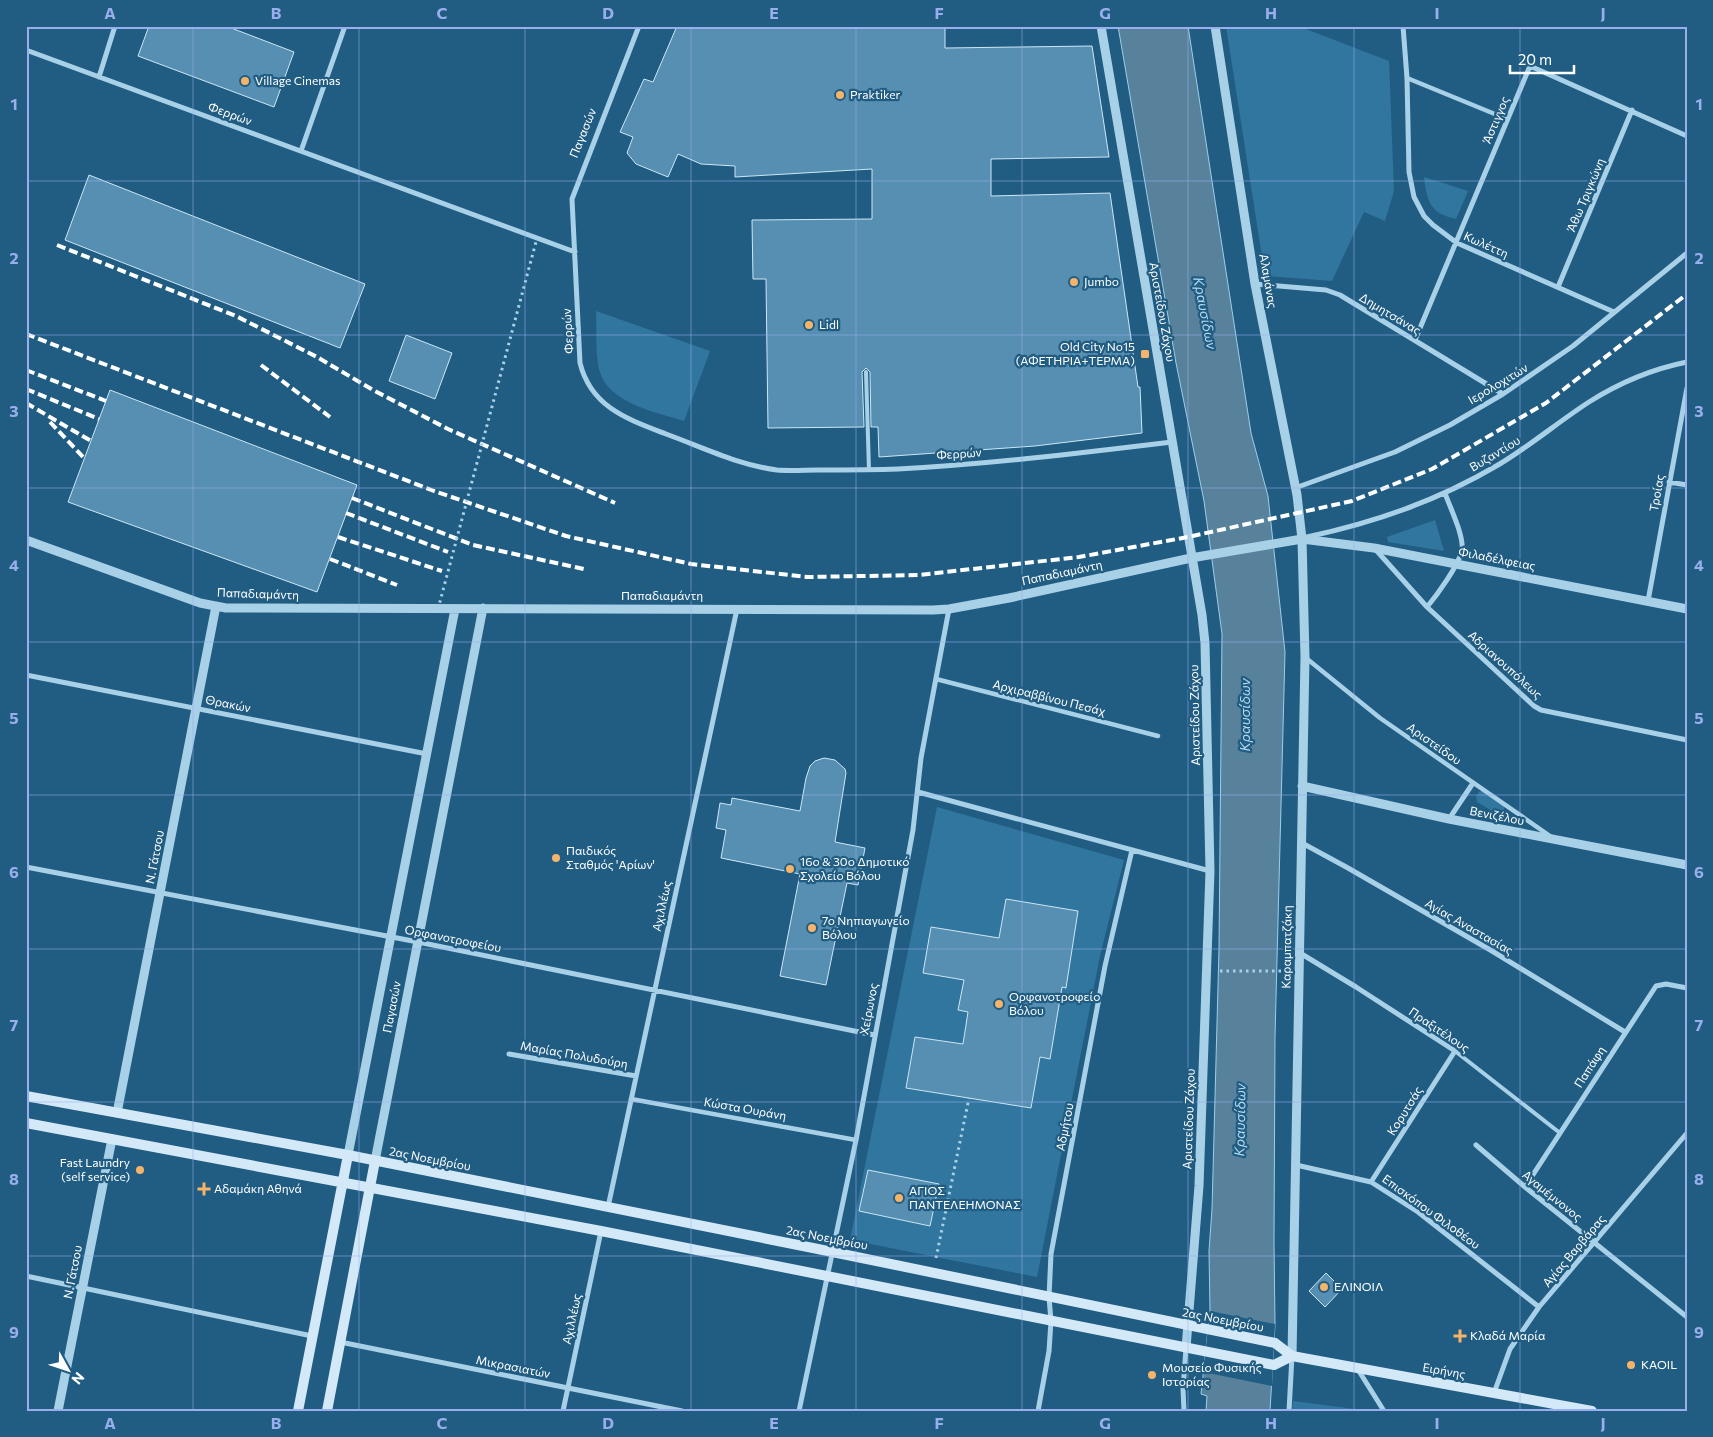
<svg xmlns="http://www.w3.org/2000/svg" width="1713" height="1437" viewBox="0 0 1713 1437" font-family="Commissioner,sans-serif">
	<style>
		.green { fill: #31769f; fill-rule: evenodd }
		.water { fill: #58829c; stroke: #9ccee9 }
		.pier { fill: #215d83 }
		.building { fill: #568fb1; stroke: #cce7f6 }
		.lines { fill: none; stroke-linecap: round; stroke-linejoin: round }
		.path { stroke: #a8d1e8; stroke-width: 3; stroke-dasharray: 2.5 4; stroke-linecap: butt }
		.service { stroke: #a8d1e8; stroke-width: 4 }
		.pedestrian { stroke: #a8d1e8; stroke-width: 4.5 }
		.minor { stroke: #a8d1e8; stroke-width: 5 }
		.tertiary { stroke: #a8d1e8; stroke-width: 9 }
		.secondary { stroke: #d3e9f7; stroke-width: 10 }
		.rail { stroke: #fff; stroke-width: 4; stroke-dasharray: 9 4; stroke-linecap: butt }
		.path-bridge { stroke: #a8d1e8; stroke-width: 3; stroke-dasharray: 2.5 4; stroke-linecap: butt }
		.grid { fill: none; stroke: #99afed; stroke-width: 1; stroke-opacity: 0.55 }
		.poi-dot { fill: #f5b46a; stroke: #215d83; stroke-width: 2 }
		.labels { text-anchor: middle; stroke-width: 4.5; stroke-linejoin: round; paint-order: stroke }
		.poi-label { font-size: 12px; fill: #fff; stroke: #215d83; text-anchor: start }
		.street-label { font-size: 12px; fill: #fff; stroke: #215d83 }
		.water-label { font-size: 14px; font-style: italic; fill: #b4daf0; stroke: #215d83 }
		.neatline { fill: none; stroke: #99afed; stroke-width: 2 }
		.grid-label { font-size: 16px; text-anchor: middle; font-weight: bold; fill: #99afed }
	</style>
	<rect width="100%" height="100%" fill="#215d83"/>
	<!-- green -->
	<path class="green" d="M 1226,26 L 1298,26 L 1389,61 L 1394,191 L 1385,221 L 1364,212 L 1332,281 L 1265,276 Z
		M 1424,177 L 1468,191 L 1456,219 C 1430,213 1427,202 1424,177 Z
		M 596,311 L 710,351 L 684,421 C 655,412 607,403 599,369 C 595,351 597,330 596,311 Z
		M 1435,520 L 1444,551 L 1388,542 L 1387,537 Z
		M 1485,790 L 1505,805 L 1503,813 L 1497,814 L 1477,802 L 1476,797 L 1479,792 Z
		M 937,807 L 1124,860 L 1100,956 L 1037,1277 L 850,1240 ZM 1006,899 L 1078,911 L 1066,987 L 1042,984 L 1058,1014 L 1050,1058 L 1040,1057 L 1031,1108 L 906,1088 L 915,1037 L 963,1044 L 973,981 L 924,973 L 931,927 L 986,936 L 997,949 ZM 868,1170 L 938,1184 L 930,1226 L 859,1211 Z
		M 1293,1401 L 1355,1409 L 1356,1411 L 1292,1411 Z"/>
	<!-- water -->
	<path class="water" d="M 1118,26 L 1188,26 L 1251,433 L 1268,496 L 1285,652 L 1275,1037 L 1274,1242 L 1275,1324 L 1270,1411 L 1206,1411 L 1207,1396 L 1201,1394 L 1210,1311 L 1209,1251 L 1212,1209 L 1219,949 L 1222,634 L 1204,501 L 1176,363 Z"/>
	<!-- pier -->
	<path class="pier" d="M 1210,1311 L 1275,1324 L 1272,1386 L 1203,1372 Z"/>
	<!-- building -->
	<path class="building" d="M 149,26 L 226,26 L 294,52 L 274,107 L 138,56 Z
		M 677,26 L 945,26 L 945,48 L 1092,46 L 1109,157 L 991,159 L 991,196 L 1110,193 L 1138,387 L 1140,387 L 1142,433 L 1035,446 L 879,457 L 878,427 L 871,427 L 870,372 L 866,368 L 862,372 L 864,427 L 768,428 L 766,279 L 753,279 L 752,220 L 872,219 L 872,169 L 735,177 L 735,166 L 701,164 L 678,154 L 668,177 L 636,164 L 627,153 L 633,137 L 620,132 L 644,79 L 653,82 Z
		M 89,175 L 365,284 L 340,348 L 65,240 Z
		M 406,335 L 452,353 L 435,399 L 389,381 Z
		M 110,390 L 357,485 L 317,592 L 68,502 Z
		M 824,758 L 835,760 L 845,769 L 846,773 L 835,842 L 865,848 L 858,885 L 847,883 L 826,985 L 780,976 L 800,874 L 721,858 L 726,830 L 716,828 L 720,803 L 731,805 L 732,798 L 800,811 L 806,778 L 810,766 L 815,761 Z
		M 1006,899 L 1078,911 L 1066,988 L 1062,987 L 1050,1059 L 1040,1057 L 1031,1108 L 906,1088 L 915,1037 L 963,1044 L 968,1012 L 958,1010 L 964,980 L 923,973 L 931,927 L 999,938 Z
		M 868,1170 L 939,1184 L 930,1226 L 859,1211 Z
		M 1326,1273 L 1342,1289 L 1325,1307 L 1309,1291 Z"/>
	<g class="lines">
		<!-- path -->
		<path class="path" d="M 1220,971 L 1286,971
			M 936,1258 L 969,1098"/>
		<!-- service -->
		<path class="service" d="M 866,372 L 869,470
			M 1455,1051 L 1560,1133"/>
		<!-- pedestrian -->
		<path class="pedestrian" d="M 1407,78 L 1507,119
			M 1306,658 L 1380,718 L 1550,836
			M 936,679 L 1158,736
			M 631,1099 L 856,1140"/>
		<!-- minor -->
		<path class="minor" d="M 639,26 L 572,199 L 580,363 C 591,407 627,419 666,434 C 702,447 738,465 777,470 C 790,471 805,470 818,470 C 845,470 871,470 898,469 C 989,464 1081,453 1172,442
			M 1403,26 L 1407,78 L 1409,172 L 1414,197 L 1424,216 L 1433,225 L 1457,243 L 1614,312
			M 26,50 L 575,252
			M 99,77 L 115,26
			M 301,151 L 345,26
			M 1255,284 L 1326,290 L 1340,295 L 1503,394
			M 1558,287 L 1632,110
			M 1415,340 L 1530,66 L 1687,136
			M 1669,482 L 1687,485
			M 1295,488 L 1395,452 L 1450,425 L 1503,394 L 1573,346 L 1687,253
			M 1307,537 C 1376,522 1437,501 1498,465 C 1530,446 1558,422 1589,402 C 1619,383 1652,369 1687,362
			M 1376,550 L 1427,607 L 1534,706 L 1541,710 L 1687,740
			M 1648,601 L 1687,388
			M 1427,607 C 1437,595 1459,565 1462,550 C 1464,535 1450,508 1445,493
			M 26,675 L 427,754
			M 918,792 L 1210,871
			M 1449,819 L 1473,783
			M 1302,843 L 1348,868 L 1492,951 L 1625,1032
			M 26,867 L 418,942 L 874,1035
			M 1300,953 L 1356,987 L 1455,1051 L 1371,1182
			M 509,1054 L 636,1076
			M 1476,1145 L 1525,1187 L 1687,1317
			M 1296,1165 L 1371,1182 L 1418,1212 L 1539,1307
			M 1525,1187 L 1656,986 L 1666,984 L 1687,988
			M 608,1207 L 737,609
			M 26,1276 L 312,1336
			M 340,1342 L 682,1411
			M 1357,1368 L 1384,1411
			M 1494,1393 L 1510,1349 L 1539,1307 L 1687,1133
			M 563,1411 L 601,1231
			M 799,1411 L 856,1140 L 913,830 L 921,758 L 949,609
			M 1038,1411 L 1049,1351 L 1051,1321 L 1049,1297 L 1051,1254 L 1105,966 L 1132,850
			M 1184,1411 L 1183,1389 L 1186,1348
			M 1289,1411 L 1292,1356"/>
		<!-- tertiary -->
		<path class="tertiary" d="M 1101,26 L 1202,615 L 1205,643 L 1210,871 L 1199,1186 L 1186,1348
			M 1215,26 L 1255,284 L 1297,495 L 1302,539 L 1305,657 L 1292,1356
			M 26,540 L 200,603 L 226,608 L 933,610 L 949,609 L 1009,598 L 1191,558 L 1302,539 L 1374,548 L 1687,609
			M 1302,786 L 1449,819 L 1687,865
			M 117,1113 L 216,606
			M 348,1155 L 455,609
			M 375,1161 L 483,608
			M 58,1411 L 112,1139"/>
		<!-- secondary -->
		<path class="secondary" d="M 26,1096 L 348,1155 L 813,1248 L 1275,1343 L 1292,1356 L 1592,1411
			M 26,1123 L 601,1231 L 1274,1365 L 1292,1356
			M 298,1411 L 348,1155
			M 327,1411 L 375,1161"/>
		<!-- rail -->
		<path class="rail" d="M 57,245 L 236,316 L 317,357 L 373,390 L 448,429 L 615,503
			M 26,334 L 434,491 L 566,536 L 691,564 L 807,577 L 919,575 L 1079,557 L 1188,537 L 1352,501 L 1432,469 L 1546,403 L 1687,294
			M 261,365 L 330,417
			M 26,370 L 106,401
			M 26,389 L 99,419
			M 26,403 L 91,441
			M 50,422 L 84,458
			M 352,498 L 473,545 L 584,569
			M 346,513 L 448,552
			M 338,537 L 442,571
			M 330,559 L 397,585"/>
		<!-- path-bridge -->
		<path class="path-bridge" d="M 438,609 L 537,238"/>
	</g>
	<!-- grid -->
	<path class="grid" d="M 193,26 L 193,1411M 359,26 L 359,1411M 525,26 L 525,1411M 691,26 L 691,1411M 856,26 L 856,1411M 1022,26 L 1022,1411M 1188,26 L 1188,1411M 1354,26 L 1354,1411M 1520,26 L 1520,1411M 26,181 L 1687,181M 26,335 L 1687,335M 26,488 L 1687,488M 26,642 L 1687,642M 26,795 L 1687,795M 26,949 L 1687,949M 26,1102 L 1687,1102M 26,1256 L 1687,1256"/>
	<!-- markers -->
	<g class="poi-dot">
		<circle cx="245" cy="81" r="5"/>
		<circle cx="840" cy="95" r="5"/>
		<circle cx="1074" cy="282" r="5"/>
		<circle cx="809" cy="325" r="5"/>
		<rect x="1140" y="349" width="10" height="10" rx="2.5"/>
		<circle cx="556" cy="858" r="5"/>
		<circle cx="790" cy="869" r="5"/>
		<circle cx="812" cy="928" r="5"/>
		<circle cx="999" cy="1004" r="5"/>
		<circle cx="140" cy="1170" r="5"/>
		<path d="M201.5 1181.5h5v5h5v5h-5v5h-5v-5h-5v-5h5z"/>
		<circle cx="899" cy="1198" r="5"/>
		<circle cx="1324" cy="1287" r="5"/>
		<path d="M1457.5 1328.5h5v5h5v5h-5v5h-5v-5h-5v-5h5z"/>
		<circle cx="1631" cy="1365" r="5"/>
		<circle cx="1152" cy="1375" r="5"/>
	</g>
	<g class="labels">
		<!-- poi labels -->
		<g class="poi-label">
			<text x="255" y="85">Village Cinemas</text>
			<text x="850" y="99">Praktiker</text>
			<text x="1084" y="286">Jumbo</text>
			<text x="819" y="329">Lidl</text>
			<text x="1135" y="351" text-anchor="end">Old City Νο15<tspan x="1135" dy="14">(ΑΦΕΤΗΡΙΑ+ΤΕΡΜΑ)</tspan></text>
			<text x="566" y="855">Παιδικός<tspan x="566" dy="14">Σταθμός 'Αρίων'</tspan></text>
			<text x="800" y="866">16ο &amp; 30ο Δημοτικό<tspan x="800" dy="14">Σχολείο Βόλου</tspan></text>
			<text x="822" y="925">7ο Νηπιαγωγείο<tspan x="822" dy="14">Βόλου</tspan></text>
			<text x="1009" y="1001">Ορφανοτροφείο<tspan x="1009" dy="14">Βόλου</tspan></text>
			<text x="130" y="1167" text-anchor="end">Fast Laundry<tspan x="130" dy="14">(self service)</tspan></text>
			<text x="214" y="1193">Αδαμάκη Αθηνά</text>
			<text x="909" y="1195">ΑΓΙΟΣ<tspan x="909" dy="14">ΠΑΝΤΕΛΕΗΜΟΝΑΣ</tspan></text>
			<text x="1334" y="1291">ΕΛΙΝΟΙΛ</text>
			<text x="1470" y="1340">Κλαδά Μαρία</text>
			<text x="1641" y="1369">KAOIL</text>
			<text x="1162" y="1372">Μουσείο Φυσικής<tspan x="1162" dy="14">Ιστορίας</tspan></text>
		</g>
		<!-- street labels -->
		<g class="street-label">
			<text transform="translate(230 114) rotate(20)" y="4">Φερρών</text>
			<text transform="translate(1496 120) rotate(-67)" y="4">Άστιγγος</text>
			<text transform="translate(583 133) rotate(-68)" y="4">Παγασών</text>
			<text transform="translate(1586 195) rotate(-67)" y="4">Άθω Τριγκώνη</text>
			<text transform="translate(1486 245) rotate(24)" y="4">Κωλέττη</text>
			<text transform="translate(1268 281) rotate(80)" y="4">Αλαμάνας</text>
			<text transform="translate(1162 312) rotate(80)" y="4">Αριστείδου Ζάχου</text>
			<text transform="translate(1390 314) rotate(31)" y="4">Δημητσάνας</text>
			<text transform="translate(568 331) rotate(-93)" y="4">Φερρών</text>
			<text transform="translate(1498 384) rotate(-31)" y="4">Ιερολοχιτών</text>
			<text transform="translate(959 454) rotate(-4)" y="4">Φερρών</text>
			<text transform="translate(1495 454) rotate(-31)" y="4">Βυζαντίου</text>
			<text transform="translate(1657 493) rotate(-80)" y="4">Τροίας</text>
			<text transform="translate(1497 559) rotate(11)" y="4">Φιλαδέλφειας</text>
			<text transform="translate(1062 573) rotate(-12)" y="4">Παπαδιαμάντη</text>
			<text transform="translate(258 594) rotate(2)" y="4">Παπαδιαμάντη</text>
			<text x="662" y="600">Παπαδιαμάντη</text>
			<text transform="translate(1505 665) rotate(42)" y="4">Αδριανουπόλεως</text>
			<text transform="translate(1049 698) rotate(14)" y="4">Αρχιραββίνου Πεσάχ</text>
			<text transform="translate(228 704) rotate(11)" y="4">Θρακών</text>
			<text transform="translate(1195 715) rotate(-91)" y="4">Αριστείδου Ζάχου</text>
			<text transform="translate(1434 744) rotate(35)" y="4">Αριστείδου</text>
			<text transform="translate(1497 816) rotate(11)" y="4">Βενιζέλου</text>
			<text transform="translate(155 857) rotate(-79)" y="4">Ν. Γάτσου</text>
			<text transform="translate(662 906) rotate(-78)" y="4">Αχιλλέως</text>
			<text transform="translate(1469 927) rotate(30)" y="4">Αγίας Αναστασίας</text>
			<text transform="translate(453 939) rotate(11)" y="4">Ορφανοτροφείου</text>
			<text transform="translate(1287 947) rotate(-89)" y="4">Καραμπατζάκη</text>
			<text transform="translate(392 1007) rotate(-79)" y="4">Παγασών</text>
			<text transform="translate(869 1009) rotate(-79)" y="4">Χείρωνος</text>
			<text transform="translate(1439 1030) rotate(34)" y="4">Πραξιτέλους</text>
			<text transform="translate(574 1055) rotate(10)" y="4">Μαρίας Πολυδούρη</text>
			<text transform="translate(1590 1067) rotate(-57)" y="4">Παπάφη</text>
			<text transform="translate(745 1109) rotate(10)" y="4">Κώστα Ουράνη</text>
			<text transform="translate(1405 1111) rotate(-58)" y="4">Κορυτσάς</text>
			<text transform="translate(1189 1119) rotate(-88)" y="4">Αριστείδου Ζάχου</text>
			<text transform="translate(1065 1127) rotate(-79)" y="4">Αδμήτου</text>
			<text transform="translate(430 1159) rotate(11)" y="4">2ας Νοεμβρίου</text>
			<text transform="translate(1552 1196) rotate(39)" y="4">Αγαμέμνονος</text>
			<text transform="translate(1431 1212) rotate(36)" y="4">Επισκόπου Φιλοθέου</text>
			<text transform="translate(827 1238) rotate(11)" y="4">2ας Νοεμβρίου</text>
			<text transform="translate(1574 1251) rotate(-50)" y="4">Αγίας Βαρβάρας</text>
			<text transform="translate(73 1272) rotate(-79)" y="4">Ν. Γάτσου</text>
			<text transform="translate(572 1319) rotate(-78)" y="4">Αχιλλέως</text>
			<text transform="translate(1223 1320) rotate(11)" y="4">2ας Νοεμβρίου</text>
			<text transform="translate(513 1367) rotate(11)" y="4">Μικρασιατών</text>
			<text transform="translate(1444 1371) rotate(10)" y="4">Ειρήνης</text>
		</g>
		<!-- water labels -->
		<g class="water-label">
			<text transform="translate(1205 313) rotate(79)" y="5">Κραυσίδων</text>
			<text transform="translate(1245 715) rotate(-90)" y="5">Κραυσίδων</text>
			<text transform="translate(1240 1120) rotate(-89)" y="5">Κραυσίδων</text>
		</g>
	</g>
	<!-- border -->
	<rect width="1713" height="1437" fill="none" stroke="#215d83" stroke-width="55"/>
	<!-- north arrow -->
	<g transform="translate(68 1370) rotate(130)" stroke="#215d83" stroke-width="4" paint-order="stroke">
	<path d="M0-4L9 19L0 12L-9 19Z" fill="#ffffff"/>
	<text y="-8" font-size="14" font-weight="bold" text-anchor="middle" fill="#ffffff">N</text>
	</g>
	<!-- scale -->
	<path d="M1510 65v8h64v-8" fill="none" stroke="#ffffff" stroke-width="2.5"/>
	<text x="1518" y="65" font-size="15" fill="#ffffff" stroke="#215d83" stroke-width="4" paint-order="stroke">20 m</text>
	<rect x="28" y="28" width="1658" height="1382" class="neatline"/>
	<g class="grid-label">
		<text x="110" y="19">A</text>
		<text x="276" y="19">B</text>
		<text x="442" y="19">C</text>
		<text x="608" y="19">D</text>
		<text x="774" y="19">E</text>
		<text x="939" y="19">F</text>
		<text x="1105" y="19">G</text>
		<text x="1271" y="19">H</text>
		<text x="1437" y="19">I</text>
		<text x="1603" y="19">J</text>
		<text x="14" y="110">1</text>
		<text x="1699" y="110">1</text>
		<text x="14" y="264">2</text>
		<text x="1699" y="264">2</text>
		<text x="14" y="417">3</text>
		<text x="1699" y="417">3</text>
		<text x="14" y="571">4</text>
		<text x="1699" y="571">4</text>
		<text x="14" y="724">5</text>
		<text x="1699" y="724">5</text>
		<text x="14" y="878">6</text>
		<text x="1699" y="878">6</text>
		<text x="14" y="1031">7</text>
		<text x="1699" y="1031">7</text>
		<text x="14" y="1185">8</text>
		<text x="1699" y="1185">8</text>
		<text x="14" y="1338">9</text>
		<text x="1699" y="1338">9</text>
		<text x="110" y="1429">A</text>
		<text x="276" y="1429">B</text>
		<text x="442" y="1429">C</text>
		<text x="608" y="1429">D</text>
		<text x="774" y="1429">E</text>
		<text x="939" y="1429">F</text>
		<text x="1105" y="1429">G</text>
		<text x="1271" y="1429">H</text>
		<text x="1437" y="1429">I</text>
		<text x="1603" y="1429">J</text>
	</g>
</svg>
